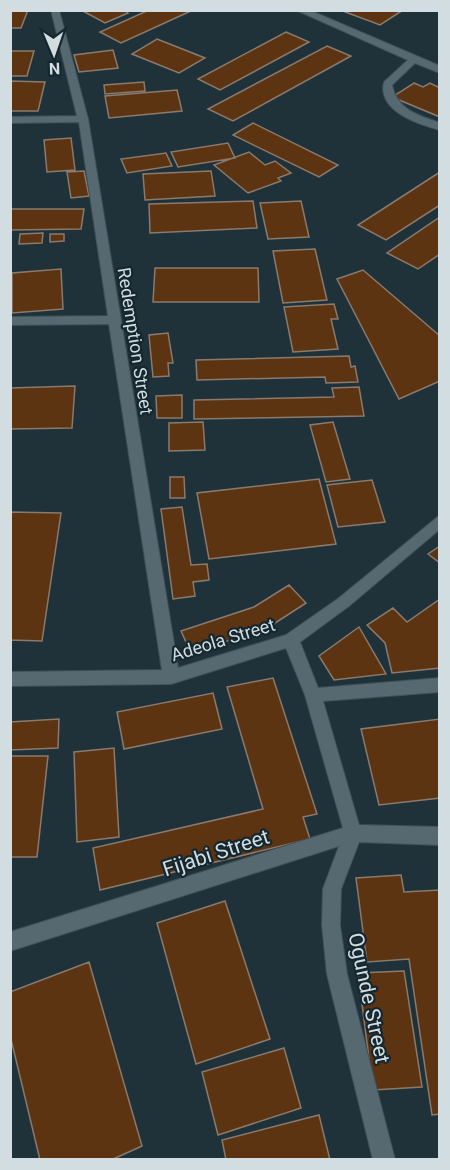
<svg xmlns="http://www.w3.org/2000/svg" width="450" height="1170" viewBox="0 0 450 1170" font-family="Roboto,sans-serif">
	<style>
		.building { fill: #5c3411; stroke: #8a7a6e; stroke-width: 1.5 }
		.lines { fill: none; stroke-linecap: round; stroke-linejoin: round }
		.minor-casing { stroke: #415056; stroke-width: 2 }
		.minor { fill: #566971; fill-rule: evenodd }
		.labels { text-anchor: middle; stroke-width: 4.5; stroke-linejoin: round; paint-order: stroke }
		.street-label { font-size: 18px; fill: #d2dde2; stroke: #16282f }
		.near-street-label { font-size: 21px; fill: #d2dde2; stroke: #16282f }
	</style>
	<rect width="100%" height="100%" fill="#203239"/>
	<!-- building -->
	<path class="building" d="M 10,10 L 28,10 L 21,28 L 10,28 Z
		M 81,10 L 124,10 L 128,13 L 105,23 Z
		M 149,10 L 193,10 L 121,43 L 100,32 Z
		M 340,10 L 396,10 L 400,12 L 380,25 Z
		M 286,32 L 309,42 L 220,90 L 198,79 Z
		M 157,39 L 205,58 L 179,73 L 132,54 Z
		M 327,46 L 351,56 L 233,121 L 208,109 Z
		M 113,50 L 118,68 L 79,72 L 74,55 Z
		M 10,51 L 34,51 L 27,76 L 10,76 Z
		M 10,81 L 45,82 L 38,111 L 10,111 Z
		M 144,82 L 145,91 L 105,94 L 104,85 Z
		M 414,83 L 423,87 L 430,83 L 440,88 L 440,117 L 392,97 Z
		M 177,90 L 182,111 L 109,118 L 105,96 Z
		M 253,123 L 338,165 L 319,177 L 233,135 Z
		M 71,138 L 75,170 L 47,172 L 44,140 Z
		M 228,143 L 235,158 L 178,167 L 171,152 Z
		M 249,152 L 265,165 L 275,161 L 291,173 L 278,178 L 281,181 L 248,193 L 214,165 Z
		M 166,153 L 172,166 L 127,173 L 121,159 Z
		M 84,171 L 89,196 L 71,198 L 67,172 Z
		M 211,171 L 215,196 L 145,200 L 143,174 Z
		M 440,172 L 440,205 L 386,240 L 358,225 Z
		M 253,201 L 257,228 L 150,233 L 149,204 Z
		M 301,201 L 309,237 L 268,239 L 260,203 Z
		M 10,209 L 84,209 L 81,229 L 10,230 Z
		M 440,217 L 440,254 L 418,269 L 387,253 Z
		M 43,233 L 42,243 L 19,244 L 20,234 Z
		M 50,234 L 64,234 L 64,241 L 50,242 Z
		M 315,249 L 327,300 L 283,303 L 273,251 Z
		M 155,268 L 258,268 L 259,302 L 153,302 Z
		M 61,269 L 63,309 L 12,313 L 12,273 Z
		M 363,270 L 440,336 L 440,381 L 399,399 L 337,279 Z
		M 334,304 L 338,319 L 331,319 L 338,349 L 293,352 L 284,307 Z
		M 168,333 L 173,363 L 168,363 L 169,376 L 153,377 L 149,335 Z
		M 349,356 L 351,367 L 355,366 L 358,382 L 326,383 L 325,377 L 197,380 L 196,360 Z
		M 75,386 L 72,428 L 10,429 L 10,388 Z
		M 359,387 L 364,416 L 194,419 L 194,400 L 334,397 L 332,388 Z
		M 182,395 L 182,418 L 157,418 L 156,396 Z
		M 203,422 L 205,450 L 169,451 L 169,423 Z
		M 333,422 L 350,479 L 326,482 L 310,425 Z
		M 170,477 L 184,477 L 185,498 L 170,498 Z
		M 319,479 L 336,544 L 209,559 L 197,493 Z
		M 372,480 L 385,522 L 338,527 L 327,485 Z
		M 182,507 L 191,565 L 207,564 L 209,580 L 193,582 L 195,596 L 173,599 L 161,509 Z
		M 10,512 L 61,513 L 42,641 L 10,640 Z
		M 440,546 L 440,563 L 428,554 Z
		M 289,585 L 306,603 L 269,627 L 191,653 L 181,631 L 254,607 Z
		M 440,599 L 440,668 L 392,673 L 385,643 L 367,625 L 393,608 L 407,622 Z
		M 359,627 L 386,674 L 334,680 L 319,656 Z
		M 273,678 L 317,814 L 303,817 L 310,839 L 100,890 L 93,848 L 263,809 L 227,687 Z
		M 213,693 L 222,729 L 124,749 L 117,712 Z
		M 59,719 L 58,748 L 10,750 L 10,722 Z
		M 440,719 L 440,798 L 379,805 L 361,729 Z
		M 114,748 L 119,837 L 77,842 L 74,752 Z
		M 10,756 L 48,756 L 37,857 L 10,857 Z
		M 401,875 L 404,892 L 440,890 L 440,1114 L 432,1115 L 409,959 L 367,962 L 356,878 Z
		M 225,901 L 270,1039 L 196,1064 L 157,923 Z
		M 89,962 L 142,1146 L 111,1160 L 40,1160 L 10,1035 L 10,992 Z
		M 404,971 L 422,1087 L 373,1090 L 358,973 Z
		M 284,1048 L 301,1108 L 218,1135 L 202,1072 Z
		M 319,1115 L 330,1160 L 226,1160 L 222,1140 Z"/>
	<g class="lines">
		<defs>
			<path id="minor" d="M 51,10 L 59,10 L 88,119 L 178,668 L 286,635 L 339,598 L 440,515 L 440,529 L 349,606 L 300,642 L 318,688 L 440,678 L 440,692 L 323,701 L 359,825 L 440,827 L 440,845 L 359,842 L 341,889 L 340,925 L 347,974 L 395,1160 L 373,1160 L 327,974 L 322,925 L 323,889 L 339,846 L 10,951 L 10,932 L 343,828 L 305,695 L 286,648 L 171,684 L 10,686 L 10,672 L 162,670 L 109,324 L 10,325 L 10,317 L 108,316 L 79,122 L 10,123 L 10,117 L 77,116 Z
				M 296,10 L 309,10 L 440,66 L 440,73 L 415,63 L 392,85 C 397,110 418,115 440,123 L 440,130 C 418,124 377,111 384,82 L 408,60 Z"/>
		</defs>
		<!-- minor casing -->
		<use href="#minor" class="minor-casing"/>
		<!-- minor -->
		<use href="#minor" class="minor"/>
	</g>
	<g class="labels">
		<!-- street labels -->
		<g class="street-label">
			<text transform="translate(135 341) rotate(81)" y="6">Redemption Street</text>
			<text transform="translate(223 640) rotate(-17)" y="6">Adeola Street</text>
		</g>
		<!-- near-street labels -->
		<g class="near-street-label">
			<text transform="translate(216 853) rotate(-18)" y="7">Fijabi Street</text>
			<text transform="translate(369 998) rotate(78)" y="7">Ogunde Street</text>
		</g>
	</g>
	<!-- border -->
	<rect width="450" height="1170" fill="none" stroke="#d2dde2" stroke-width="24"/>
	<!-- north arrow -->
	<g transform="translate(54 54) rotate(178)" stroke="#16282f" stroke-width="4.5" paint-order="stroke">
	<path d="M0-4.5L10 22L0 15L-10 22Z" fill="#d2dde2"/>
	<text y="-9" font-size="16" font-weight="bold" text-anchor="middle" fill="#d2dde2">N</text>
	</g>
</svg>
